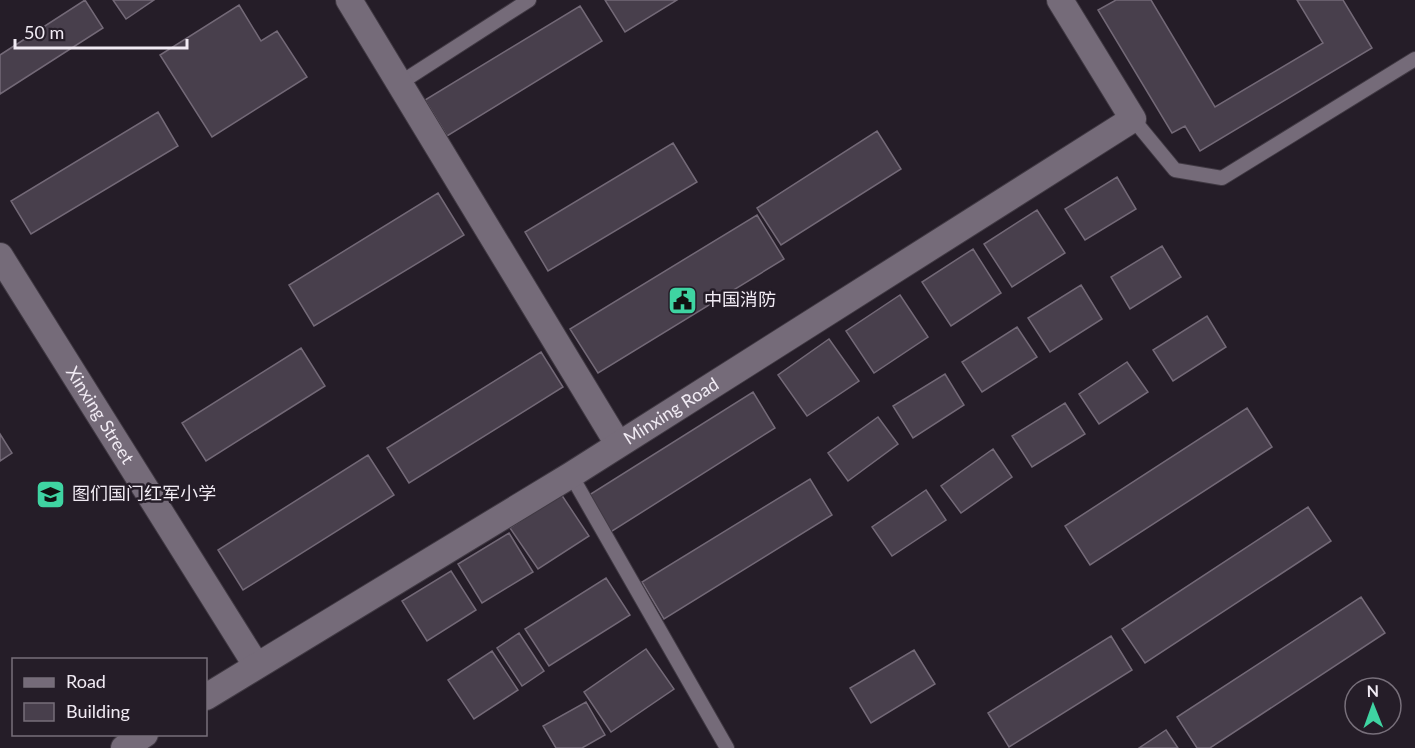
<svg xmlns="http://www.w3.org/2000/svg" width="1415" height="748" viewBox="0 0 1415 748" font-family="Lato,'Noto Sans SC',sans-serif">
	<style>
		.building { fill: #483f4c; stroke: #736977; stroke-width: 1.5 }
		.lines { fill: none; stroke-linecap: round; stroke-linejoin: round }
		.lane-casing { stroke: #403943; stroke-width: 16 }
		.street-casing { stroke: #403943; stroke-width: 28 }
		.lane { stroke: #756b79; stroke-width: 14 }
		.street { stroke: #756b79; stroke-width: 26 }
		.labels { text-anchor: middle; stroke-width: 5; stroke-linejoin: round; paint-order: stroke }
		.poi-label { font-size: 18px; fill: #f1ebf4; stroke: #251d28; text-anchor: start }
		.street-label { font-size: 18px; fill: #f1ebf4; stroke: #251d28 }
	</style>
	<rect width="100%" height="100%" fill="#251d28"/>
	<!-- building -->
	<path class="building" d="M 85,0 L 103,28 L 0,94 L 0,55 Z
		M 113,0 L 154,0 L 126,19 Z
		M 605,0 L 677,0 L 625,32 Z
		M 1116,0 L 1151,0 L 1215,107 L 1323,43 L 1297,0 L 1343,0 L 1372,48 L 1200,151 L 1185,126 L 1172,133 L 1098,10 Z
		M 239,5 L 261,41 L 277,31 L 307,77 L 212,137 L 160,55 Z
		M 580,6 L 602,41 L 447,136 L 425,100 Z
		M 158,112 L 178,146 L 31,234 L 11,201 Z
		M 877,131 L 901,169 L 781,245 L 757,208 Z
		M 673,143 L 697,182 L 548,271 L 525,232 Z
		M 1117,177 L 1136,209 L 1085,240 L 1065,209 Z
		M 438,193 L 464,235 L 314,326 L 289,285 Z
		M 1037,210 L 1065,253 L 1012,287 L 984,244 Z
		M 757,215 L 784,259 L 598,373 L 570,329 Z
		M 1162,246 L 1181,277 L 1130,309 L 1111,277 Z
		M 973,249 L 1001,293 L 951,326 L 922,282 Z
		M 1081,285 L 1102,319 L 1050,352 L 1028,318 Z
		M 900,295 L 928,337 L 874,373 L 846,331 Z
		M 1207,316 L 1226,347 L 1173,381 L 1153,350 Z
		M 1017,327 L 1037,357 L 982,392 L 962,362 Z
		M 829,339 L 859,381 L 807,416 L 778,375 Z
		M 301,348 L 325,386 L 206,461 L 182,423 Z
		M 541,352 L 563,387 L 409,483 L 387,448 Z
		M 1127,362 L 1148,392 L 1099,424 L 1079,394 Z
		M 945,374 L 964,405 L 913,438 L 893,406 Z
		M 753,392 L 775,428 L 609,533 L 586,497 Z
		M 1065,403 L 1085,434 L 1032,467 L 1012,436 Z
		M 1247,408 L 1272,447 L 1090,565 L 1065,526 Z
		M 878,417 L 898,444 L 848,481 L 828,453 Z
		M 0,434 L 12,453 L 0,461 Z
		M 993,449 L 1012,477 L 961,513 L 941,486 Z
		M 368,455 L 394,495 L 243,590 L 218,550 Z
		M 810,479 L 832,515 L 664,619 L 642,582 Z
		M 926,490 L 946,520 L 892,556 L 872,527 Z
		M 561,494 L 589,536 L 538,569 L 510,528 Z
		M 1308,507 L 1331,541 L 1145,663 L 1122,629 Z
		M 509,533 L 533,572 L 482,603 L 458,564 Z
		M 451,571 L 476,610 L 427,641 L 402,601 Z
		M 606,578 L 630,615 L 549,666 L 525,629 Z
		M 1361,597 L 1385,633 L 1210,748 L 1197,748 L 1177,717 Z
		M 519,633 L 544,671 L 522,686 L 497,648 Z
		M 1111,636 L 1132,670 L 1009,747 L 988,713 Z
		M 646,649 L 674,689 L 611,732 L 584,692 Z
		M 914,650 L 935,684 L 871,723 L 850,688 Z
		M 492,651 L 518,690 L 474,719 L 448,680 Z
		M 586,702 L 605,735 L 582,748 L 556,748 L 543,726 Z
		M 1166,730 L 1178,748 L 1139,748 Z"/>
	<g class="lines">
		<defs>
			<path id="lane" d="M 400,83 L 529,0
				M 1133,119 L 1175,170 L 1222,178 L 1415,59
				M 571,475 L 727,748"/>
			<g id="street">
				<path d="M 349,0 L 618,444"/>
				<path id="s1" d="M 0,256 L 256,665"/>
				<path id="s2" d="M 206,697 L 571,475 L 1133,119 L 1060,0"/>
				<path d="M 124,748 L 145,734"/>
			</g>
		</defs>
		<!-- lane casing -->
		<use href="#lane" class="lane-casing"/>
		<!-- street casing -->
		<use href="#street" class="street-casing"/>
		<!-- lane -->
		<use href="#lane" class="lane"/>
		<!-- street -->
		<use href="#street" class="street"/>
	</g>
	<!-- icons -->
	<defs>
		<symbol id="civic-square" viewBox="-11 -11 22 22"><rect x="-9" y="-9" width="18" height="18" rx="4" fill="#3fd4a2" stroke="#251d28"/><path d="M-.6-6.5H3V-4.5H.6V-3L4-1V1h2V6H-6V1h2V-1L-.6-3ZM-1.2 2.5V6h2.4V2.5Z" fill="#111"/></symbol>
		<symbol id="school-square" viewBox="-11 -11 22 22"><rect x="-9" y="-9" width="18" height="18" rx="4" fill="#3fd4a2" stroke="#251d28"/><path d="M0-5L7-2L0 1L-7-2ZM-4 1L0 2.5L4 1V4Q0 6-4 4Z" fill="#111"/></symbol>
	</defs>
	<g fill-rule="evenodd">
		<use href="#civic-square" x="666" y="284" width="33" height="33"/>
		<use href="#school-square" x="34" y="478" width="33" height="33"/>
	</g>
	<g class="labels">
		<!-- poi labels -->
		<g class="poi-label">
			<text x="704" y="306">中国消防</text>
			<text x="72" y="500">图们国门红军小学</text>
		</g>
		<!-- street labels -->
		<g class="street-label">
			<text dy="6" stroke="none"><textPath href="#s2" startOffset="546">Minxing Road</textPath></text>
			<text dy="6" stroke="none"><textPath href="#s1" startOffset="188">Xinxing Street</textPath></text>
		</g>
	</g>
	<!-- legend -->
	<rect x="12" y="658" width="195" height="78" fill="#251d28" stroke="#776f7a" stroke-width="1.5"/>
	<rect x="24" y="678" width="30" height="9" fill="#756b79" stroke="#776f7a" stroke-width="1.5"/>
	<text x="66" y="688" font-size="18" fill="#f1ebf4">Road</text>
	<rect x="24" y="703" width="30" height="18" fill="#483f4c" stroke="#776f7a" stroke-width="1.5"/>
	<text x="66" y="718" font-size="18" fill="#f1ebf4">Building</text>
	<!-- north arrow -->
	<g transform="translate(1373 706) rotate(359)"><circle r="28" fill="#251d28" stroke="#776f7a" stroke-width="1.5"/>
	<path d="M0-4.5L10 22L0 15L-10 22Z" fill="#3fd4a2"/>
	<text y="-9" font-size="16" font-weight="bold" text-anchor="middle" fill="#f1ebf4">N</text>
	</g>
	<!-- scale -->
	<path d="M15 39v9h172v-9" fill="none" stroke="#f1ebf4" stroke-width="3"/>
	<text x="24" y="39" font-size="18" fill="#f1ebf4" stroke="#251d28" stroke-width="4.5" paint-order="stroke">50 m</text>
</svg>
